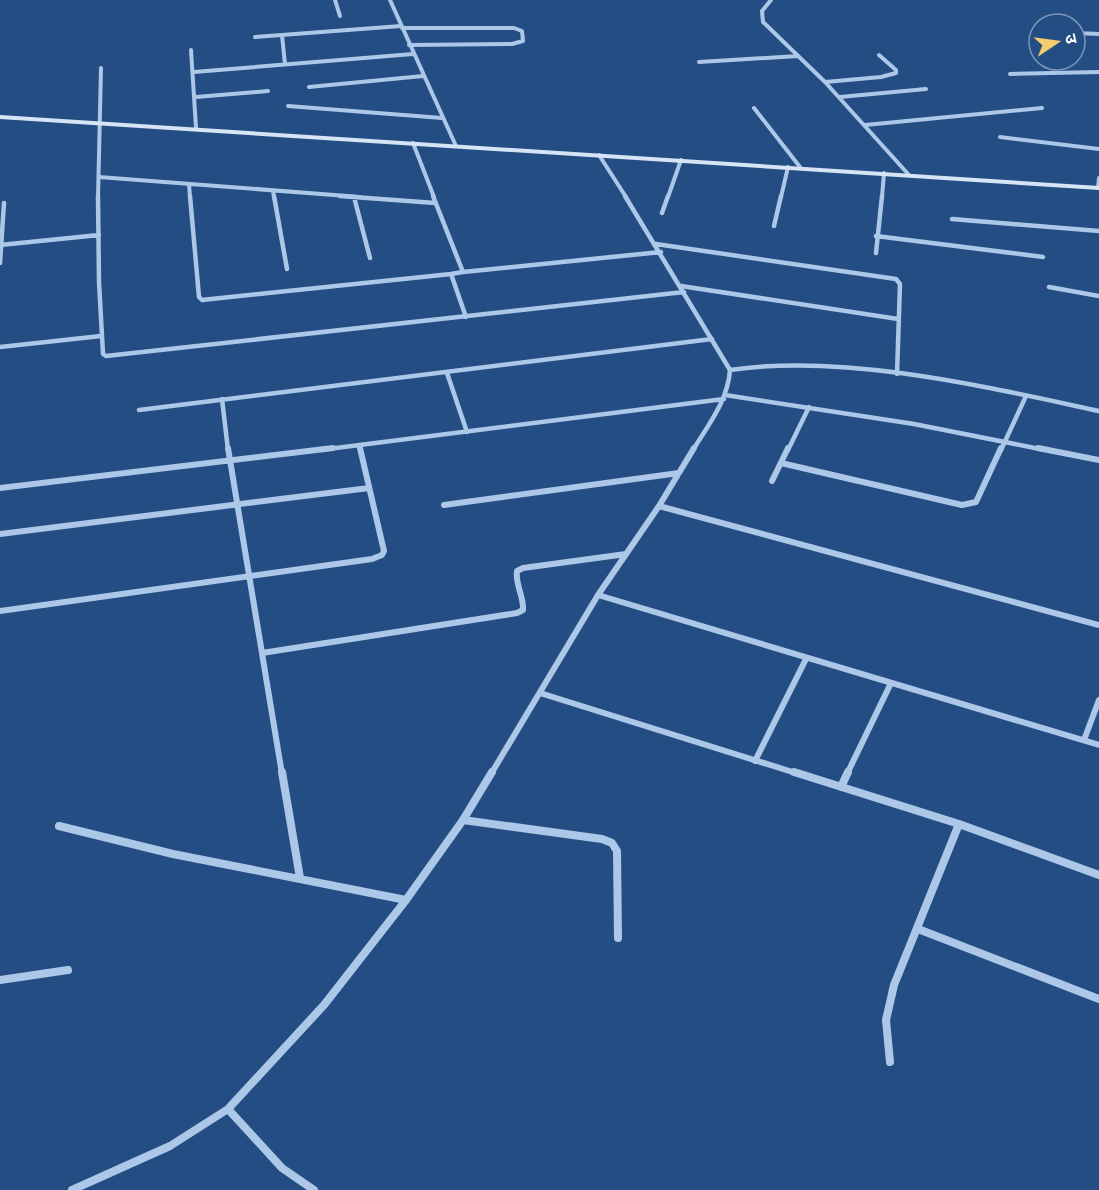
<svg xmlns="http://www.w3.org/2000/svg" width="1099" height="1190" viewBox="0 0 1099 1190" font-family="'Fira Sans','Noto Sans Devanagari',sans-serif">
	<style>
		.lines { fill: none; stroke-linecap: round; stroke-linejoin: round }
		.street-far3 { stroke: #acc7e8; stroke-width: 4 }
		.street-far2 { stroke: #acc7e8; stroke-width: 4.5 }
		.street-far1 { stroke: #acc7e8; stroke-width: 6 }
		.street { stroke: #acc7e8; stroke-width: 8 }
		.secondary { fill: #d6e4f6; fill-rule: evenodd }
	</style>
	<rect width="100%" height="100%" fill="#244e83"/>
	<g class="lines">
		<!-- street-far3 -->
		<path class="street-far3" d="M 335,0 L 340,16
			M 390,0 L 456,146
			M 771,0 L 762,11 L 763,22 L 825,82 L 909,175
			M 402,28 L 514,28 L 522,31 L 523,41 L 512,44 L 409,45
			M 1075,33 L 1099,34
			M 282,35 L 285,64
			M 255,37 L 401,26
			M 191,50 L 196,128
			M 699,62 L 798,56
			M 194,72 L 413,54
			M 1010,74 L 1099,72
			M 825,82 L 881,77 L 896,73 L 896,70 L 879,55
			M 309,87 L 423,76
			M 196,97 L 268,91
			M 840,97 L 926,89
			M 288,106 L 442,118
			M 754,108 L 800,167
			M 865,125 L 1042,108
			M 1000,137 L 1099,149
			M 413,143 L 434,197
			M 599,155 L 626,197
			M 99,177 L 360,197
			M 189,184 L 190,197
			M 1098,188 L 1099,178
			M 273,191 L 274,197
			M 98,197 L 101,68
			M 668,197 L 681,160
			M 781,197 L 788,167
			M 882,197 L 884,173"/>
		<!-- street-far2 -->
		<path class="street-far2" d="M 98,196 L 99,282 L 103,354 L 106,356 L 684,292
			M 190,196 L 199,297 L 202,300 L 451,274
			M 274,196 L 287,269
			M 340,196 L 435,203
			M 433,196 L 463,272 L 661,252
			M 625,196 L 730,370 C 728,400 709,424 693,450
			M 354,197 L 370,258
			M 662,213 L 668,196
			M 952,219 L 1099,231
			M 774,226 L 781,196
			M 876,236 L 1043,257
			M 656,244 L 896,279 L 900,284 L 897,374
			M 0,245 L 99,235
			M 876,253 L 882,196
			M 0,263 L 4,203
			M 463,272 L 451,274 L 466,317
			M 681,286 L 898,319
			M 1049,287 L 1099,296
			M 0,347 L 101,336
			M 730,370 C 844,353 987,387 1099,411
			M 447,373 L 467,432
			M 725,395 L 914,424 L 1045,450
			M 222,399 L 228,450
			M 139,410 L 712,339
			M 359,445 L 360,450
			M 320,450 L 724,399
			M 788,450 L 809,407
			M 1001,450 L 1026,396"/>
		<!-- street-far1 -->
		<path class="street-far1" d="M 228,448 L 282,774
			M 1038,448 L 1099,460
			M 781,463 L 962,505 L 976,502 L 1001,448
			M 772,481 L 788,448
			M 0,488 L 333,448
			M 444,505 L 679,473
			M 659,506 L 1099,625
			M 0,534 L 369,488
			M 598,595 L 1099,745
			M 0,611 L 372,559 L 382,555 L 384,551 L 360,448
			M 262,653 L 517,613 L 523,610 C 524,596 515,585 517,571 L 523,568 L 626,554
			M 540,693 L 799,774
			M 1084,740 L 1099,700
			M 755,761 L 806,659
			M 491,774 L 598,595 L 659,506 L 694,448
			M 847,774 L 891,683"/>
		<!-- street -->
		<path class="street" d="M 282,772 L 300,878
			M 794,772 L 959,824 L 1099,875
			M 841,787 L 848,772
			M 463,820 L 602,839 L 612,843 L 617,851 L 618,938
			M 59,826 L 173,854 L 406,900
			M 918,929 L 1099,999
			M 0,980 L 68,970
			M 890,1062 L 886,1020 L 894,985 L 959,824
			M 228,1109 L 282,1168 L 314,1190
			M 72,1190 L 170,1146 L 228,1109 L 324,1005 L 406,900 L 463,820 L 492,772"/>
		<!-- secondary -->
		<path class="secondary" d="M 0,115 L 1099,186 L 1099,190 L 0,119 Z"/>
	</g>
	<!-- north arrow -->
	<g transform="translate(1057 42) rotate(77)"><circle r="28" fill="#244e83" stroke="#7c95b5" stroke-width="1.5"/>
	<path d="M0-4.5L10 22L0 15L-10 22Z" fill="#f2cc6f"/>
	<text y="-9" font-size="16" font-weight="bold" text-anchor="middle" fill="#ffffff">उ</text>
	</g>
</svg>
